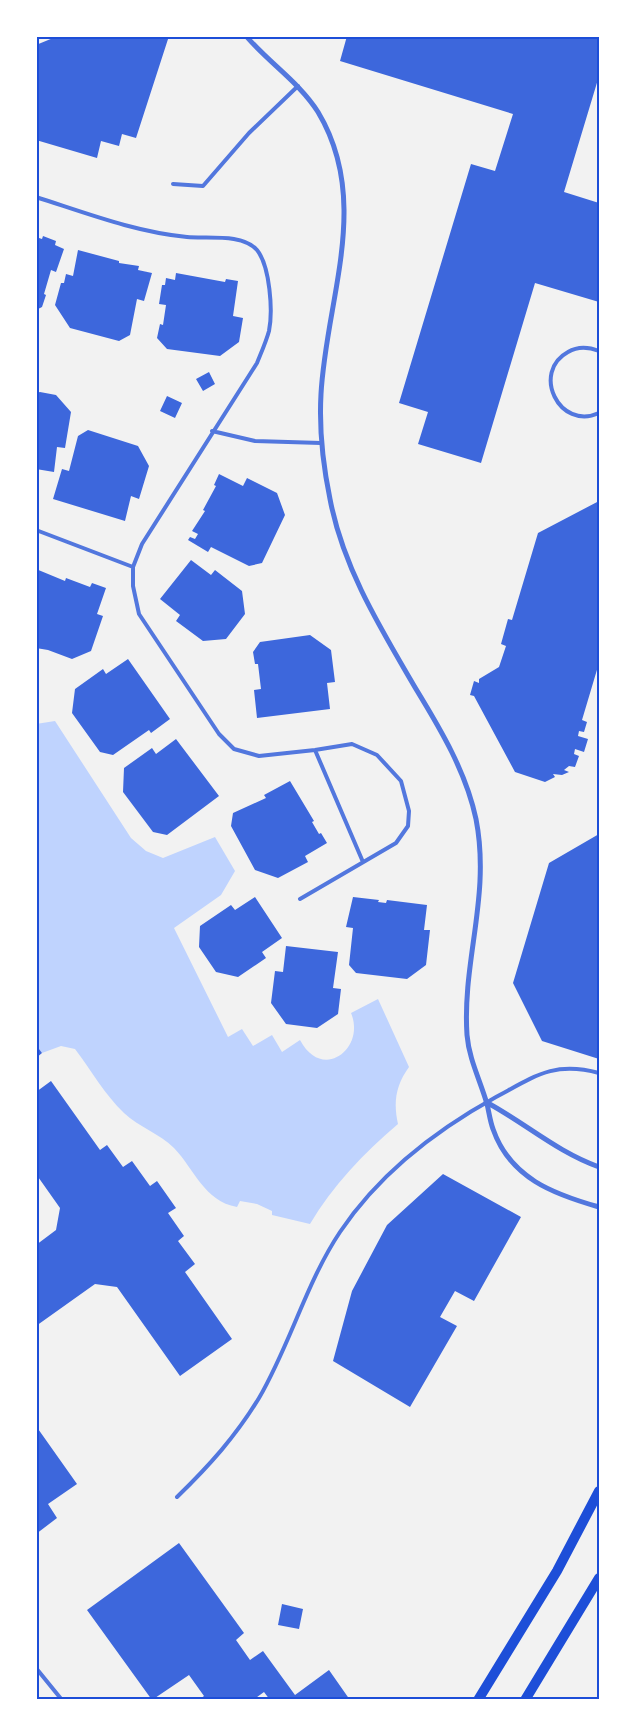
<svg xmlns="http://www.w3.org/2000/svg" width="635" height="1736" viewBox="0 0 635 1736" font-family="'Sofia Sans Condensed',sans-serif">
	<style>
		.water { fill: #bfd3fe }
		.building { fill: #3d67dc }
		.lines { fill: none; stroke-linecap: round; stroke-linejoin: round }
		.service { stroke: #5277de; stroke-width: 4 }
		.minor { stroke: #5277de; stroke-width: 5 }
		.secondary { stroke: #1d4ed8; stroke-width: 10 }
		.neatline { fill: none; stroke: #1d4ed8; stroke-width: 2 }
	</style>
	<rect width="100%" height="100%" fill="#f2f2f2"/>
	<!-- water -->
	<path class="water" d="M 55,721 L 131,838 L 146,851 L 163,858 L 215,837 L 235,871 L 221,895 L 174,928 L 228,1037 L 242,1029 L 253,1046 L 272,1035 L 282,1052 L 300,1040 C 322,1082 366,1049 351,1013 L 378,999 L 409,1067 C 396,1085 393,1102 398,1124 C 363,1154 333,1185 310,1224 L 272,1215 L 272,1211 L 257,1204 L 240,1201 L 237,1207 C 204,1201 195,1170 174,1148 C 160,1134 139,1127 124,1113 C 105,1095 91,1070 75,1049 L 61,1046 L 42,1053 L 36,1045 L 36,724 Z"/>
	<!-- building -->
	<path class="building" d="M 58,36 L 169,36 L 136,138 L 122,134 L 119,146 L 101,141 L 97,158 L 36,140 L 36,45 Z
		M 347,36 L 599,36 L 599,76 L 564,192 L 599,203 L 599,302 L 535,283 L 481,463 L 418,444 L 428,412 L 399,403 L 471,164 L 495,171 L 513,114 L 340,61 Z
		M 43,236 L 56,241 L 55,245 L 64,249 L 56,272 L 51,270 L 44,294 L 46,295 L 42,307 L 36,310 L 36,237 L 42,239 Z
		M 78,250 L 119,261 L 119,263 L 139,266 L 138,270 L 152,273 L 144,301 L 137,299 L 130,335 L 119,341 L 70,328 L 55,305 L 61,283 L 64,283 L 66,274 L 73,276 Z
		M 176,273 L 225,282 L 226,279 L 238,281 L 233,316 L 243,318 L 239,342 L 220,356 L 167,349 L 157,338 L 160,324 L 163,325 L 166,305 L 159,304 L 162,285 L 165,285 L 166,278 L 175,280 Z
		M 209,372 L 215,384 L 203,391 L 196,379 Z
		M 40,392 L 56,395 L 71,412 L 65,448 L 57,447 L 54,472 L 36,469 L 36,393 Z
		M 167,396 L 182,403 L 175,418 L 160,411 Z
		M 88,430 L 138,446 L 149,466 L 139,499 L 131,496 L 125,521 L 53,499 L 62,469 L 69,471 L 78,436 Z
		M 219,474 L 243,486 L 247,478 L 277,493 L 285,515 L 262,563 L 249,566 L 211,547 L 208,552 L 188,540 L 190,537 L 195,539 L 198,534 L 192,531 L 205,511 L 203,510 L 216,486 L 214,485 Z
		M 599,501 L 599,663 L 582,720 L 587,722 L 584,732 L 579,731 L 578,736 L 588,739 L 584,752 L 575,749 L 574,754 L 579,756 L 575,767 L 569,766 L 564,770 L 569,772 L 562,775 L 553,774 L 555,777 L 545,782 L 515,772 L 474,696 L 470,695 L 474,681 L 479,683 L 479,679 L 499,667 L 506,646 L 501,644 L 508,619 L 512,620 L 538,533 Z
		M 191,560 L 211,575 L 215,570 L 242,591 L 245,614 L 226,639 L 203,641 L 176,621 L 180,615 L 160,599 Z
		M 36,569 L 65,581 L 66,578 L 90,587 L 92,583 L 106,588 L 97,614 L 103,616 L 91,651 L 72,659 L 48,650 L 36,648 Z
		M 310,635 L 331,650 L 335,682 L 327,683 L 330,709 L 257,718 L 254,690 L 261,689 L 258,664 L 255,664 L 253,652 L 260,642 Z
		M 128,659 L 170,719 L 151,733 L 149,730 L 113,755 L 100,752 L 72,713 L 75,689 L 103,669 L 106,674 Z
		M 176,739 L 219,796 L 167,835 L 153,832 L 123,792 L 124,768 L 152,748 L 156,754 Z
		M 290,781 L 314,821 L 312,822 L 319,834 L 321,833 L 327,843 L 305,856 L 308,862 L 278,878 L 255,870 L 231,826 L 233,813 L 266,798 L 264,795 Z
		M 599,834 L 599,1059 L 542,1041 L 513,983 L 549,863 Z
		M 255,897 L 282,938 L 262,952 L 266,958 L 238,977 L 216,972 L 199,947 L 200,926 L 231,905 L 235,910 Z
		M 353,897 L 379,900 L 378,902 L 386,903 L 387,900 L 427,905 L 424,930 L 430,930 L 426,965 L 407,979 L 356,973 L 349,965 L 353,928 L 346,927 Z
		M 286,946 L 338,952 L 333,988 L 341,989 L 338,1014 L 317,1028 L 286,1024 L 271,1003 L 275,971 L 283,972 Z
		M 36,1045 L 42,1053 L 36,1058 Z
		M 51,1081 L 100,1150 L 107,1145 L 123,1167 L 132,1161 L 150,1186 L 157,1181 L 176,1208 L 168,1213 L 184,1236 L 178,1241 L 195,1264 L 185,1272 L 232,1339 L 180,1376 L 117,1287 L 95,1284 L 36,1326 L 36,1245 L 56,1230 L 60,1208 L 36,1174 L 36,1092 Z
		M 443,1174 L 521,1217 L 474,1301 L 455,1291 L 440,1317 L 457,1326 L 410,1407 L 333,1361 L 352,1291 L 387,1225 Z
		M 36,1426 L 77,1484 L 48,1504 L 57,1518 L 36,1534 Z
		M 179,1543 L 244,1633 L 236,1640 L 250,1660 L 263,1651 L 295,1695 L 329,1670 L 350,1700 L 270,1700 L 264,1692 L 253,1700 L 199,1700 L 204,1696 L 189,1675 L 152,1700 L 87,1610 Z
		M 282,1604 L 303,1609 L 299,1629 L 278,1625 Z"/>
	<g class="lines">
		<!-- service -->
		<path class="service" d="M 173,184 L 203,186 L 249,133 L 298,86
			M 36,197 C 86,213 135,232 187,237 C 207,239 242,233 257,250 C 270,266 273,311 269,331 C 266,342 261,353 257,363 L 142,544 L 133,567 L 133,586 L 139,614 L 219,734 L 234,749 L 259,756 L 315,750 L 352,744 L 377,755 L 401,781 L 409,811 L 408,826 L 396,843 L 300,899
			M 599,351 C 589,347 578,346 568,352 C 531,372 559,431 599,413
			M 212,431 L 255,441 L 321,443
			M 36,530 L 133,567
			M 315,750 L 363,862
			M 177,1497 C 209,1466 236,1436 259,1398 C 290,1345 306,1283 340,1232 C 379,1174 436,1130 496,1097 C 535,1076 554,1061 599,1073
			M 36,1668 L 62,1700"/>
		<!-- minor -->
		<path class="minor" d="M 246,36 C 269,63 299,82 318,112 C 372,202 326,299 321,394 C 319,429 323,465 330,499 C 343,568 381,629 416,689 C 441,730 466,772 476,819 C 491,896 462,961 467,1035 C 469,1059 480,1080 487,1104 C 489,1112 490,1121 493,1129 C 510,1178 553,1194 599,1207
			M 486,1102 C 525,1123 557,1152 599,1167"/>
		<!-- secondary -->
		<path class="secondary" d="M 478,1700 L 557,1571 L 599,1491
			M 525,1700 L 599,1578"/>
	</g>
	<!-- border -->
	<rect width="635" height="1736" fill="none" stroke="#ffffff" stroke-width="75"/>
	<rect x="38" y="38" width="560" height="1660" class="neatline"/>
</svg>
